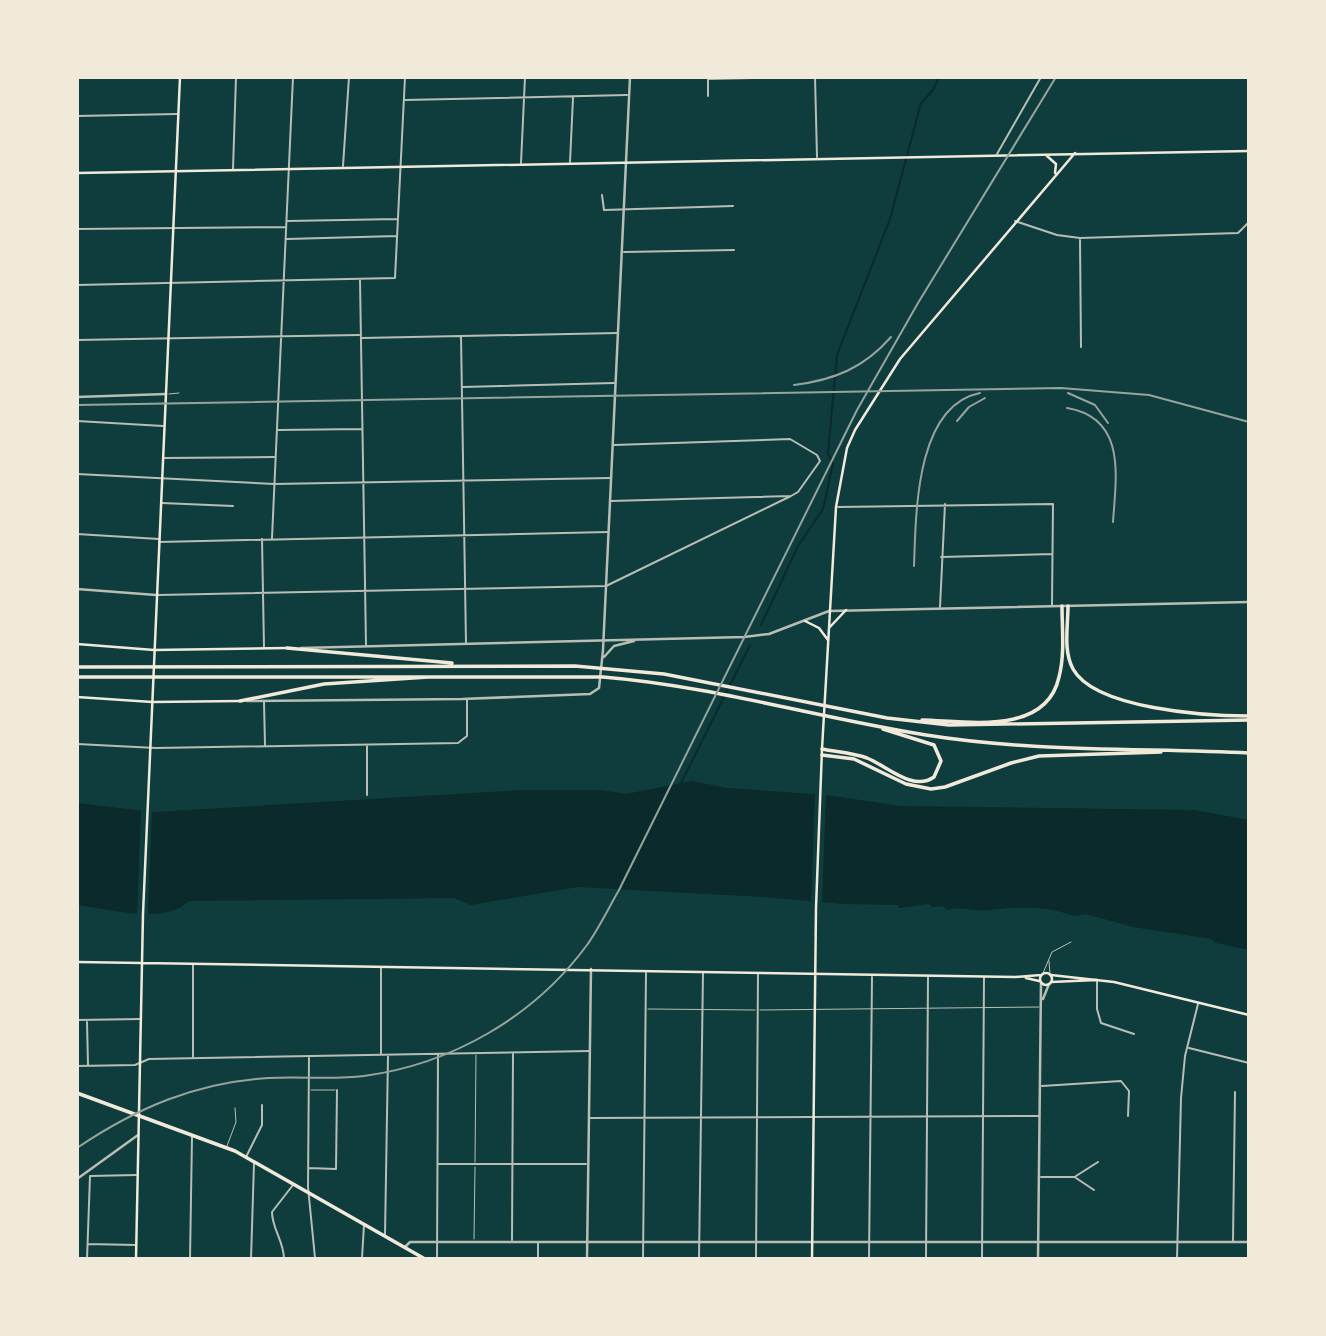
<svg xmlns="http://www.w3.org/2000/svg" width="1326" height="1336" viewBox="0 0 1326 1336" font-family="'Work Sans',sans-serif">
	<style>
		.water { fill: #0a2a2b }
		.pier { fill: #0f3d3e }
		.lines { fill: none; stroke-linecap: round; stroke-linejoin: round }
		.stream { stroke: #0a2a2b; stroke-width: 2 }
		.service { stroke: #b8beb3; stroke-width: 1 }
		.minor { stroke: #b8beb3; stroke-width: 2 }
		.tertiary { stroke: #b8beb3; stroke-width: 2.5 }
		.secondary { stroke: #f1e9da; stroke-width: 2.5 }
		.primary { stroke: #f1e9da; stroke-width: 3.5 }
		.motorway { stroke: #f1e9da; stroke-width: 3.5 }
		.rail { stroke: #97a49c; stroke-width: 2 }
	</style>
	<rect width="100%" height="100%" fill="#0f3d3e"/>
	<!-- water -->
	<path class="water" d="M 692,781 L 727,788 L 827,795 L 900,806 L 1194,810 L 1249,820 L 1249,950 L 1216,943 L 1211,939 L 1133,927 L 1086,914 L 1074,916 C 1046,905 1020,907 990,910 C 976,912 963,906 947,910 L 943,906 L 933,907 L 929,904 L 899,908 L 898,905 L 842,904 L 764,897 L 578,887 L 471,905 L 454,898 L 189,901 C 166,925 107,909 77,905 L 77,803 L 154,812 L 523,790 L 600,790 L 626,794 Z"/>
	<!-- pier -->
	<path class="pier" d="M 673,783 L 620,891 L 618,890 L 670,784 Z
		M 815,793 L 826,794 L 822,906 L 811,905 Z
		M 141,809 L 152,810 L 148,914 L 137,914 Z"/>
	<g class="lines">
		<!-- stream -->
		<path class="stream" d="M 761,625 L 798,546 L 823,509 L 833,464 L 828,453 L 837,355 L 890,219 L 921,103 L 933,90 L 939,77
			M 680,785 L 750,645"/>
		<!-- service -->
		<path class="service" d="M 169,394 L 179,393
			M 1049,961 L 1050,974
			M 1043,973 L 1052,952 L 1071,942
			M 648,1009 L 755,1010
			M 760,1010 L 1039,1007
			M 311,1090 L 335,1090
			M 227,1146 L 236,1122 L 235,1108
			M 475,1162 L 476,1055
			M 474,1239 L 475,1167"/>
		<!-- minor -->
		<path class="minor" d="M 708,77 L 708,96
			M 815,77 L 817,157
			M 708,79 L 791,77
			M 405,100 L 627,95
			M 77,116 L 177,114
			M 997,154 L 1041,77
			M 570,162 L 573,98
			M 521,163 L 525,77
			M 343,166 L 349,77
			M 233,169 L 236,77
			M 602,195 L 604,210 L 733,206
			M 288,221 L 397,219
			M 1015,221 L 1057,235 L 1080,238 L 1238,233 L 1248,223 L 1248,215 L 1249,106
			M 77,229 L 286,227
			M 287,239 L 397,236
			M 1080,240 L 1081,347
			M 624,252 L 734,250
			M 360,280 L 366,645
			M 77,285 L 395,278 L 405,77
			M 461,336 L 466,643
			M 362,338 L 618,333
			M 77,340 L 359,335
			M 463,387 L 614,383
			M 77,421 L 163,426
			M 278,430 L 362,429
			M 164,458 L 274,457
			M 77,474 L 274,484 L 611,478
			M 611,501 L 791,496
			M 162,503 L 233,506
			M 838,507 L 1053,504 L 1052,605
			M 77,534 L 159,539
			M 272,538 L 293,77
			M 262,539 L 264,648
			M 159,542 L 608,532
			M 941,557 L 1052,554
			M 158,595 L 606,586 L 791,496 L 798,492 L 820,461 L 817,455 L 790,439 L 614,445
			M 940,607 L 945,504
			M 264,702 L 265,745
			M 77,744 L 156,748 L 458,743 L 467,736 L 467,699
			M 367,746 L 367,795
			M 1097,981 L 1097,1009 L 1101,1023 L 1134,1034
			M 77,1020 L 141,1019
			M 87,1022 L 88,1065
			M 1189,1048 L 1249,1063
			M 381,1054 L 381,968
			M 193,1057 L 193,965
			M 309,1057 L 308,1187 L 315,1258
			M 77,1066 L 135,1065 L 149,1059 L 589,1051
			M 1042,1086 L 1121,1081 L 1129,1091 L 1128,1116
			M 590,1118 L 1039,1116
			M 246,1157 L 262,1125 L 262,1105
			M 438,1164 L 586,1164
			M 309,1168 L 336,1169 L 337,1090
			M 1076,1176 L 1098,1162
			M 1041,1177 L 1075,1177
			M 1076,1178 L 1094,1190
			M 385,1235 L 388,1056
			M 512,1240 L 513,1053
			M 1233,1241 L 1235,1092
			M 538,1243 L 538,1259
			M 88,1244 L 135,1245
			M 362,1258 L 364,1225
			M 87,1259 L 90,1176 L 136,1175
			M 190,1259 L 192,1136
			M 251,1259 L 254,1163
			M 284,1259 C 284,1241 272,1229 272,1212 L 293,1185
			M 292,1259 L 362,1258
			M 437,1259 L 438,1054
			M 643,1259 L 646,973
			M 699,1259 L 703,972
			M 756,1259 L 758,973
			M 869,1259 L 872,977
			M 926,1259 L 928,977
			M 982,1259 L 984,977
			M 1177,1259 L 1181,1098 L 1185,1056 L 1198,1004"/>
		<!-- tertiary -->
		<path class="tertiary" d="M 77,397 L 166,394
			M 77,589 L 156,595
			M 301,648 L 744,637 L 769,634 L 829,611 L 1249,602
			M 604,657 L 614,646 L 634,641
			M 247,701 L 462,699 L 590,694 L 599,688 L 603,650 L 630,77
			M 1043,999 L 1049,984
			M 77,1179 L 138,1135
			M 405,1247 L 410,1242 L 1249,1242
			M 587,1259 L 591,969
			M 1038,1259 L 1041,982"/>
		<!-- secondary -->
		<path class="secondary" d="M 1047,156 L 1056,164 L 1055,173
			M 77,173 L 1249,151
			M 805,621 L 819,628 L 828,640
			M 829,628 L 846,610
			M 77,644 L 154,650 L 287,648
			M 77,697 L 152,702 L 240,701
			M 77,962 L 1015,977 L 1041,975
			M1040 979a6 6 0 1 1 12 0a6 6 0 1 1-12 0Z
			M 1051,975 L 1114,982 L 1249,1015
			M 1026,978 L 1039,981
			M 1051,982 L 1097,980
			M 136,1259 L 143,914 L 180,77
			M 812,1259 L 816,908 L 822,749 L 836,507 L 847,448 L 855,430 L 900,359 L 1075,153"/>
		<!-- primary -->
		<path class="primary" d="M 77,1093 L 235,1151 L 425,1259"/>
		<!-- motorway -->
		<path class="motorway" d="M 1068,606 C 1068,626 1063,651 1073,669 C 1095,709 1207,716 1249,716
			M 287,648 L 452,663
			M 77,667 L 575,666 L 664,674 L 887,718 L 949,725 L 1249,720
			M 77,677 L 603,677 C 712,686 819,718 926,735 C 1032,752 1142,748 1249,753
			M 240,701 L 324,684 L 428,677
			M 922,720 C 967,721 1046,736 1059,677 C 1065,654 1062,629 1062,606
			M 822,749 C 837,752 853,753 867,758 C 887,766 913,792 934,777 L 941,761 L 934,745 L 883,729
			M 822,755 L 854,759 L 906,784 L 931,789 L 945,787 L 1011,763 L 1039,756 L 1161,752"/>
		<!-- rail -->
		<path class="rail" d="M 794,385 C 834,380 864,368 891,337
			M 1068,393 L 1095,405 L 1108,423
			M 77,405 L 1061,388 L 1149,395 L 1249,422
			M 1067,408 C 1127,418 1116,477 1113,522
			M 957,421 L 969,407 L 985,398
			M 914,566 C 916,515 915,406 980,393
			M 77,1148 C 136,1108 197,1082 269,1078 C 301,1076 332,1080 364,1076 C 452,1064 534,1017 587,945 C 599,928 608,909 619,890 L 857,410 L 918,303 L 1056,77"/>
	</g>
	<!-- border -->
	<rect width="1326" height="1336" fill="none" stroke="#f1e9da" stroke-width="158"/>
</svg>
